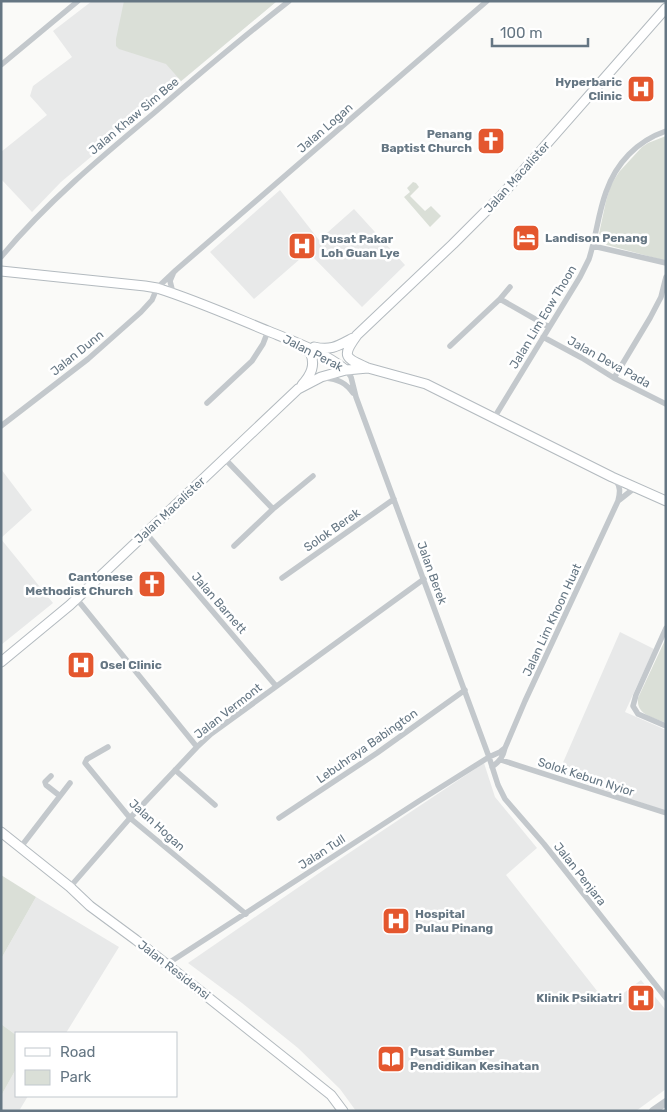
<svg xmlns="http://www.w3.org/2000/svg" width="667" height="1112" viewBox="0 0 667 1112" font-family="Rubik,sans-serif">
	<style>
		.built { fill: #e8e9e9 }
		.green { fill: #dadfd7 }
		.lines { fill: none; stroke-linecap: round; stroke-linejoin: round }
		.secondary-casing { stroke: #b3babf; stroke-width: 11 }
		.minor { stroke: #c3c8cc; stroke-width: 5.5 }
		.tertiary { stroke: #c3c8cc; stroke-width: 8 }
		.secondary { stroke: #fff; stroke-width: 9 }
		.labels { text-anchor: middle; stroke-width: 5; stroke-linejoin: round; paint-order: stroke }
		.poi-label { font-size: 12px; font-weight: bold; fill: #657683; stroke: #fff; text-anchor: start }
		.street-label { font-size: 12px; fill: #657683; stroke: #fff }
	</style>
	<rect width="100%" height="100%" fill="#fafaf8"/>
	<!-- built -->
	<path class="built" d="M 92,1 L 277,1 L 61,182 L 32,212 L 1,179 L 1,152 L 47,115 L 30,96 L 33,86 L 72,57 L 53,31 Z
		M 280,190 L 319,240 L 354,209 L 405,265 L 362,307 L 308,252 L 254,299 L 210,252 Z
		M 1,469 L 32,510 L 1,538 Z
		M 1,539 L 53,603 L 1,645 Z
		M 620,632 L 654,649 L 625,712 L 666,730 L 666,811 L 558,774 Z
		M 484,763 L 495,797 L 537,848 L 506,875 L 605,1001 L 613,1001 L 641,980 L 666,1010 L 666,1089 L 636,1111 L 356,1111 L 340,1089 L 298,1048 L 242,1003 L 188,963 L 328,867 Z
		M 36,897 L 119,947 L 66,1033 L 16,1033 L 16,1035 L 1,1024 L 1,959 Z
		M 16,1069 L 16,1096 L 28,1096 L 19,1111 L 1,1111 L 1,1096 Z"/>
	<!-- green -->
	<path class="green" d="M 124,1 L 277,1 L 181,81 L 166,64 L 119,49 L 116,46 L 116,39 Z
		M 666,136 L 666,261 L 607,245 C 602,242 600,240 599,234 L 606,201 L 611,185 L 619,172 L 642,147 L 648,143 Z
		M 413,182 L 416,183 L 419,187 L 410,196 L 425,211 L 431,206 L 441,216 L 430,227 L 404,197 L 410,192 L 407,188 Z
		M 666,638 L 666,723 C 653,717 636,715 638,698 Z
		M 1,875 L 36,897 L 1,959 Z
		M 1,1024 L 16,1035 L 16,1069 L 1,1096 Z"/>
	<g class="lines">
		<defs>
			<path id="secondary" d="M 1,271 L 145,286 L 157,288 C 195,300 231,316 268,331 C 295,342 323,352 346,370
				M 314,347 C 331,351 338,346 353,338
				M 368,368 C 345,358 341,357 357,335 L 453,244 L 501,196 L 666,8
				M 302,385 C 311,375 316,365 310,352 L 305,350
				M 1,662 L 70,605 L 298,389 L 321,377 L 346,370 L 368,368 L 426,384 L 612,477 L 666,501
				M 1,832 L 70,887 L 90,906 L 136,940 L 331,1095 L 343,1111"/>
		</defs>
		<!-- secondary casing -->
		<use href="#secondary" class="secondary-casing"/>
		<!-- minor -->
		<path class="minor" d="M 1,65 L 78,1
			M 593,246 L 666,263
			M 1,257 C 46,203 100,158 154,113 C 198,75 243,37 289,1
			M 173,293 L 170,281 L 173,274
			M 500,299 L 549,327
			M 543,337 L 582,358 L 614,378 L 666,404
			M 450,346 L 500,299 L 510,287
			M 346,370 L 351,377 L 356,397 L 489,757 L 498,785 L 505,799 L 544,844 L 666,998
			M 325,378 C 338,379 346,383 353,393
			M 614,378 L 650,318 L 661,297 L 666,277
			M 207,403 L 252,361 L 263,344 L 268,331
			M 494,418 L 580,277 C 583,271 586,265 589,259 C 596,237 598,214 606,192 C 616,163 637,141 666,131
			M 1,426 L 88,359 L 141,312 L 152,300 L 157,288 L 176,270 L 487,1
			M 225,459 L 273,509
			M 618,501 L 632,490 L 637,488
			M 146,533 L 276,686
			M 234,546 L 273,509 L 313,476
			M 282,578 L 394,499
			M 76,598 L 197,747
			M 666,628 L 636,695 L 633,706 L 638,714 L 666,726
			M 108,747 L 87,759 L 85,763 L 130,818 L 246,914
			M 501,760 L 666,813
			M 492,767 C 500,761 503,757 505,748 L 525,701 L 618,501 C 620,493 621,486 615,480
			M 175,770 L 215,805
			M 60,796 L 70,783
			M 279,818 L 377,753 L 465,690
			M 20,848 L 60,796 L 46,785 L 45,782 L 51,776
			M 70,887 L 130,818 L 197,747 L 211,734 L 424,579
			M 167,964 L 419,801 L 489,757 L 500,752 L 505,748"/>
		<!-- tertiary -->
		<path class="tertiary" d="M 653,1111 L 666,1102"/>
		<!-- secondary -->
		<use href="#secondary" class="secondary"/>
	</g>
	<!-- icons -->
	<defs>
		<symbol id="hospital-square" viewBox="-11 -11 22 22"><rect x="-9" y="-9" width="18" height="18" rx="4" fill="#e4572e" stroke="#fff"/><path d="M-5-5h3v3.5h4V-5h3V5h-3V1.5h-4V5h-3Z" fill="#fff"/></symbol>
		<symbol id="church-square" viewBox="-11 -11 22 22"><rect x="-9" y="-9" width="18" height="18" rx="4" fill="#e4572e" stroke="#fff"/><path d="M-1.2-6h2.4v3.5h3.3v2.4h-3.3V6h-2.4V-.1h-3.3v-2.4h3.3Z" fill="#fff"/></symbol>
		<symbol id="hotel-square" viewBox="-11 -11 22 22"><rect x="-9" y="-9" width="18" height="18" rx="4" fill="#e4572e" stroke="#fff"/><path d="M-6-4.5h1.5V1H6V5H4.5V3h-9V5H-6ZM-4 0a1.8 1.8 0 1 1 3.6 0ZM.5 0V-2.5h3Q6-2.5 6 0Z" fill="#fff"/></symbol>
		<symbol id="library-square" viewBox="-11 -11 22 22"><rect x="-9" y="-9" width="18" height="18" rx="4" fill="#e4572e" stroke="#fff"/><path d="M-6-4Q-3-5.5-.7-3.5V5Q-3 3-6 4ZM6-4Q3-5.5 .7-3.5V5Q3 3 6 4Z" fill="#fff"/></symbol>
	</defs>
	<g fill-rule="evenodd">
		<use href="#hospital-square" x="625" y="73" width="32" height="32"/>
		<use href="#church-square" x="475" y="125" width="32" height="32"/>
		<use href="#hotel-square" x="510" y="222" width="32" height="32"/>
		<use href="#hospital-square" x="286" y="230" width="32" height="32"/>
		<use href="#church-square" x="136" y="568" width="32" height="32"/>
		<use href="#hospital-square" x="65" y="649" width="32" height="32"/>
		<use href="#hospital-square" x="380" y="905" width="32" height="32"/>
		<use href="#hospital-square" x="625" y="982" width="32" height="32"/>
		<use href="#library-square" x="375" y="1043" width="32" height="32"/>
	</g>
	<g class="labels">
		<!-- poi labels -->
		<g class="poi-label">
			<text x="622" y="86" text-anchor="end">Hyperbaric<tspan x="622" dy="14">Clinic</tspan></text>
			<text x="472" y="138" text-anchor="end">Penang<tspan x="472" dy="14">Baptist Church</tspan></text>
			<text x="545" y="242">Landison Penang</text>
			<text x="321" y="243">Pusat Pakar<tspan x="321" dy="14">Loh Guan Lye</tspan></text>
			<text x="133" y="581" text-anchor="end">Cantonese<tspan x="133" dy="14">Methodist Church</tspan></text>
			<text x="100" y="669">Osel Clinic</text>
			<text x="415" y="918">Hospital<tspan x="415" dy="14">Pulau Pinang</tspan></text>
			<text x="622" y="1002" text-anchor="end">Klinik Psikiatri</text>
			<text x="410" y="1056">Pusat Sumber<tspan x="410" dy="14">Pendidikan Kesihatan</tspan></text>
		</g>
		<!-- street labels -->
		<g class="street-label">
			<text transform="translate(134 116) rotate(-40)" y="4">Jalan Khaw Sim Bee</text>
			<text transform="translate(325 128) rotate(-41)" y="4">Jalan Logan</text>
			<text transform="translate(517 177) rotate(-48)" y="4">Jalan Macalister</text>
			<text transform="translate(543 317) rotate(-59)" y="4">Jalan Lim Eow Thoon</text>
			<text transform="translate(77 353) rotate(-39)" y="4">Jalan Dunn</text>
			<text transform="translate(313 353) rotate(27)" y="4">Jalan Perak</text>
			<text transform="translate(609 362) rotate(29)" y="4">Jalan Deva Pada</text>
			<text transform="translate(170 510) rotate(-43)" y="4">Jalan Macalister</text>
			<text transform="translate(332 530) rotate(-35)" y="4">Solok Berek</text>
			<text transform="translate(432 573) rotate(70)" y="4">Jalan Berek</text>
			<text transform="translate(219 603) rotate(49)" y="4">Jalan Barnett</text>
			<text transform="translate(552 620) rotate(-65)" y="4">Jalan Lim Khoon Huat</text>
			<text transform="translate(228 711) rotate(-38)" y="4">Jalan Vermont</text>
			<text transform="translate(367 746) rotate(-35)" y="4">Lebuhraya Babington</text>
			<text transform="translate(586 777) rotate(18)" y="4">Solok Kebun Nyior</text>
			<text transform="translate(157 825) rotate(42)" y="4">Jalan Hogan</text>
			<text transform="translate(322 852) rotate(-33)" y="4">Jalan Tull</text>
			<text transform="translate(580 874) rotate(52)" y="4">Jalan Penjara</text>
			<text transform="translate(174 970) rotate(38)" y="4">Jalan Residensi</text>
		</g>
	</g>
	<!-- border -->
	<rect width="667" height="1112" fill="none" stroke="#657683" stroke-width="5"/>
	<!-- legend -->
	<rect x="15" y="1032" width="162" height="65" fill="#ffffff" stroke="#c1c8cd"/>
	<rect x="25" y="1048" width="25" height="8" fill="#ffffff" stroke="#c1c8cd"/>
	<text x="60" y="1057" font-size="15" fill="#657683">Road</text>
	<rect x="25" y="1070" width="25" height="15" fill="#dadfd7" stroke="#c1c8cd"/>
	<text x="60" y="1082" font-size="15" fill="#657683">Park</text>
	<!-- scale -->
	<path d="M492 38v8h96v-8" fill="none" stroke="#657683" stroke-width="2.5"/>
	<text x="500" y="38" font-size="15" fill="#657683" stroke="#ffffff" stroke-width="4" paint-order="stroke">100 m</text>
</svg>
